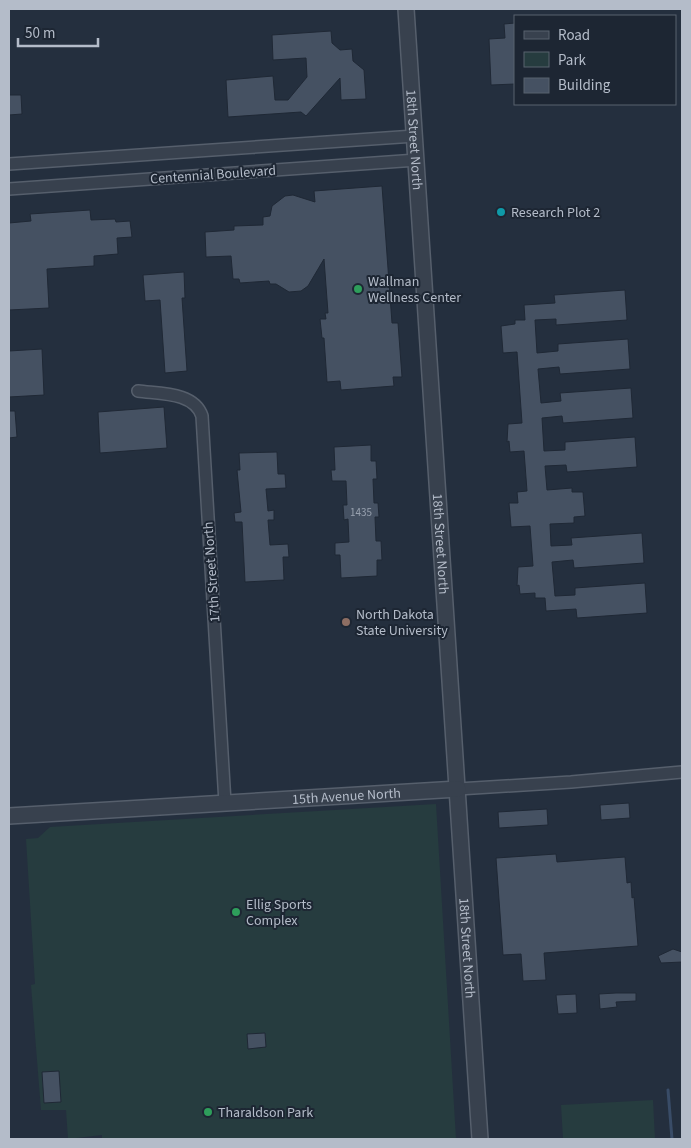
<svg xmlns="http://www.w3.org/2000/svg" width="691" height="1148" viewBox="0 0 691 1148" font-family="'Source Sans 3',sans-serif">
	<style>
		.green { fill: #263c3f }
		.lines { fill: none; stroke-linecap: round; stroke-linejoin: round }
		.stream { stroke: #394c67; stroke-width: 3 }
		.building { fill: #455162; stroke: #1f2835 }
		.minor-casing { stroke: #565f6c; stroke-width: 14 }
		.tertiary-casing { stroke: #565f6c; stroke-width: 18 }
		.minor { stroke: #38414e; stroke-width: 11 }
		.tertiary { stroke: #38414e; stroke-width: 15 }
		.culture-dot { fill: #0f9aa8; stroke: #1d2633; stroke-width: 2 }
		.leisure-dot { fill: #2e9e5b; stroke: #1d2633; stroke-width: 2 }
		.education-dot { fill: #8d6e63; stroke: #1d2633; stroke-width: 2 }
		.labels { text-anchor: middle; stroke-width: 4; stroke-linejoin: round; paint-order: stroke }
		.number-label { font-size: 11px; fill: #98a1af }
		.street-label { font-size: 14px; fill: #b4bcc9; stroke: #1d2633 }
		.poi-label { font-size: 14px; fill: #b4bcc9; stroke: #1d2633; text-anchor: start }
	</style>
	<rect width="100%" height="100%" fill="#242f3e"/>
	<!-- green -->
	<path class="green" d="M 436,804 L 456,1139 L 102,1139 L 102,1135 L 68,1139 L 66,1110 L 41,1110 L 31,985 L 35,984 L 26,839 L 38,838 L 50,827 Z
		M 653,1100 L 655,1139 L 563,1139 L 561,1105 Z"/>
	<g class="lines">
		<!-- stream -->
		<path class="stream" d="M 668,1090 L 672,1139"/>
	</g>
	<!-- building -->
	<path class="building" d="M 515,23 L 515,84 L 491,85 L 489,39 L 505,38 L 504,24 Z
		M 331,31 L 332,43 L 340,50 L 352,49 L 353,61 L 364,70 L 366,99 L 341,100 L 340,78 L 306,116 L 301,112 L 228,117 L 226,80 L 273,76 L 275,100 L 288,100 L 307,77 L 306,58 L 273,60 L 272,35 Z
		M 9,95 L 21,95 L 22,114 L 9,115 Z
		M 382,186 L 392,323 L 398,323 L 402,377 L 393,377 L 394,386 L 341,390 L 340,381 L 327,382 L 324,338 L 322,338 L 320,319 L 326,319 L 325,313 L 328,313 L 324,259 L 308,286 L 301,291 L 289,292 L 276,284 L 270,284 L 269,281 L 240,283 L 239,279 L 233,279 L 231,256 L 206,257 L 205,232 L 234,230 L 234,226 L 263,225 L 263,217 L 270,216 L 272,206 L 285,196 L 293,195 L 315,202 L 314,191 Z
		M 90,210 L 91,220 L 115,219 L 116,222 L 130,221 L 132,237 L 117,238 L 118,254 L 94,256 L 94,266 L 47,269 L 49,308 L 9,310 L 9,223 L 31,221 L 30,214 Z
		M 184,272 L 185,298 L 182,298 L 187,371 L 165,373 L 160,300 L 145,301 L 143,275 Z
		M 625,290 L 627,320 L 556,325 L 556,319 L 535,320 L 537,353 L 558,351 L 558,344 L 628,339 L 630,369 L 560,374 L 559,367 L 538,369 L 541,403 L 561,401 L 560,393 L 631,388 L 633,418 L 563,423 L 562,416 L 542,418 L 544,451 L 565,450 L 565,442 L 635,437 L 637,467 L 567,472 L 566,465 L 545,466 L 547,490 L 572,488 L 572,492 L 583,492 L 585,516 L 574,517 L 574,523 L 550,524 L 551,546 L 572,545 L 571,538 L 642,533 L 644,563 L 574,568 L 573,560 L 552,562 L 555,596 L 575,595 L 575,588 L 645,583 L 647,613 L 577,618 L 576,609 L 546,611 L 545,598 L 535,598 L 535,593 L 520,594 L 519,585 L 517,586 L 518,567 L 533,566 L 530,526 L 511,527 L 509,503 L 518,503 L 517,492 L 527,491 L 524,451 L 510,452 L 509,441 L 507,442 L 508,424 L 522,423 L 517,352 L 503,353 L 501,326 L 515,324 L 515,320 L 525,320 L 524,305 L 555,303 L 554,295 Z
		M 42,349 L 44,395 L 9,397 L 9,351 Z
		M 164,407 L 167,448 L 100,453 L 98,412 Z
		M 9,411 L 15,411 L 17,437 L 9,438 Z
		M 371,445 L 371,461 L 376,461 L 377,479 L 373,479 L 374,503 L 378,503 L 379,517 L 375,517 L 376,541 L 381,541 L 382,560 L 377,560 L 377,576 L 341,578 L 340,555 L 335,555 L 335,543 L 349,542 L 348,519 L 344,520 L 343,505 L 347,505 L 346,481 L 332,481 L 331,470 L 335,470 L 334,447 Z
		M 277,452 L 278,474 L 285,474 L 286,488 L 266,489 L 268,511 L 274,510 L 274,520 L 268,520 L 270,545 L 288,544 L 289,557 L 283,557 L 284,580 L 245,582 L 242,522 L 235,522 L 234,513 L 241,512 L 237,470 L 240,470 L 239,453 Z
		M 629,803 L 630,818 L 601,820 L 600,805 Z
		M 547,809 L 548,825 L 499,828 L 498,812 Z
		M 556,854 L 557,862 L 625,857 L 627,883 L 631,882 L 632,898 L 634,897 L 638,946 L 544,953 L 546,980 L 523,981 L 521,954 L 503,955 L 496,858 Z
		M 673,949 L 682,952 L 682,962 L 661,963 L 658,956 Z
		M 616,993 L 636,993 L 636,1001 L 616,1002 L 617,1007 L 600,1009 L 599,994 Z
		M 576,994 L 577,1013 L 558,1014 L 556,995 Z
		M 265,1033 L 266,1047 L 248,1049 L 247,1034 Z
		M 59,1071 L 61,1102 L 44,1103 L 42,1072 Z"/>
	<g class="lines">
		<defs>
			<path id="minor" d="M 9,164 L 415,136
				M 9,189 L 417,160
				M 138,391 C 160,394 194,392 202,416 L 225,803
				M 458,789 L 571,782 L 682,772"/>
			<g id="tertiary">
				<path id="s1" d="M 406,9 L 480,1139"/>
				<path id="s2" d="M 9,816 L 458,789"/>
			</g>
		</defs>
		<!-- minor casing -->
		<use href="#minor" class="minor-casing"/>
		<!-- tertiary casing -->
		<use href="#tertiary" class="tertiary-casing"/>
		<!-- minor -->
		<use href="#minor" class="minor"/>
		<!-- tertiary -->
		<use href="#tertiary" class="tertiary"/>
	</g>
	<!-- markers -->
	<circle class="culture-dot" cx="501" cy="212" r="5"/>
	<g class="leisure-dot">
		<circle cx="358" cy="289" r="5"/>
		<circle cx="236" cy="912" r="5"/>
		<circle cx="208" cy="1112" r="5"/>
	</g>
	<circle class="education-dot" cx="346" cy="622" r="5"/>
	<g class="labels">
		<!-- number labels -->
		<g class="number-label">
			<text x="361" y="516">1435</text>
		</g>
		<!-- street labels -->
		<g class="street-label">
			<text dy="5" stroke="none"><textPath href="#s1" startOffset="131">18th Street North</textPath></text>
			<text transform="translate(213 174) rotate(-4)" y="5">Centennial Boulevard</text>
			<text dy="5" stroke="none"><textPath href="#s1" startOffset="536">18th Street North</textPath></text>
			<text transform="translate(211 572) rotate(-94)" y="5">17th Street North</text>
			<text dy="5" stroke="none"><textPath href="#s2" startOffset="338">15th Avenue North</textPath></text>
			<text dy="5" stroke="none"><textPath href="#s1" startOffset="941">18th Street North</textPath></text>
		</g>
		<!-- poi labels -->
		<g class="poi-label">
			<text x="511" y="217">Research Plot 2</text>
			<text x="368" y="286">Wallman<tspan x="368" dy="16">Wellness Center</tspan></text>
			<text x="356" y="619">North Dakota<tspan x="356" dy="16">State University</tspan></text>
			<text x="246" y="909">Ellig Sports<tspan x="246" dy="16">Complex</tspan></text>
			<text x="218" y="1117">Tharaldson Park</text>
		</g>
	</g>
	<!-- border -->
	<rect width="691" height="1148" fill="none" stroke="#b4bcc9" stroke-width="20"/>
	<!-- legend -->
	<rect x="514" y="15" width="162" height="90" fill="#1d2633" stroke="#59626f"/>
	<rect x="524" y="31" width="25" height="8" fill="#38414e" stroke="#59626f"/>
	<text x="558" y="40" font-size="15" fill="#b4bcc9">Road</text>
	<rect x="524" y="52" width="25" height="15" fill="#263c3f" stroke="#59626f"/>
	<text x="558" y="65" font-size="15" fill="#b4bcc9">Park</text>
	<rect x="524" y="78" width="25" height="15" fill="#455162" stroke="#59626f"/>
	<text x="558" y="90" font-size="15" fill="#b4bcc9">Building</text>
	<!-- scale -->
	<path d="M18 38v8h80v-8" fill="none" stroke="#b4bcc9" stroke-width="2.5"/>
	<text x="25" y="38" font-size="15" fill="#b4bcc9" stroke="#1d2633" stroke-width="4" paint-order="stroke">50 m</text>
</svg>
